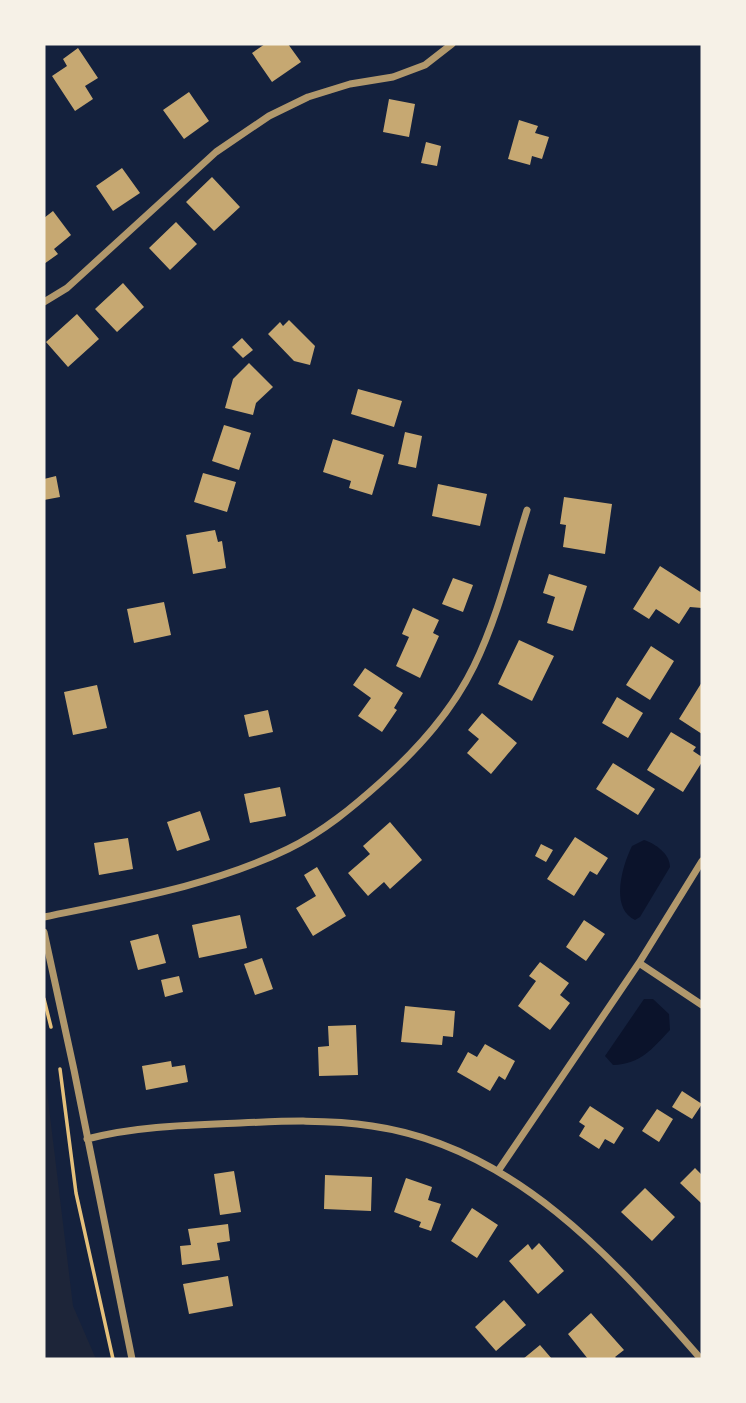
<svg xmlns="http://www.w3.org/2000/svg" width="746" height="1403" viewBox="0 0 746 1403" font-family="Jost,sans-serif">
	<style>
		.green { fill: #1d2539 }
		.water { fill: #0b132b }
		.building { fill: #c6a872 }
		.lines { fill: none; stroke-linecap: round; stroke-linejoin: round }
		.path { stroke: #e5c07b; stroke-width: 3.5 }
		.minor { stroke: #b1986c; stroke-width: 7 }
	</style>
	<rect width="100%" height="100%" fill="#14213d"/>
	<!-- green -->
	<path class="green" d="M 44,1066 L 73,1306 L 96,1359 L 44,1359 Z"/>
	<!-- water -->
	<path class="water" d="M 644,840 C 656,844 670,854 670,867 L 640,917 L 635,920 C 609,908 623,864 632,846 Z
		M 644,999 L 653,999 L 669,1014 L 670,1030 C 652,1049 641,1064 613,1065 L 605,1056 Z"/>
	<!-- building -->
	<path class="building" d="M 265,44 L 288,44 L 301,62 L 272,82 L 252,53 Z
		M 78,48 L 98,78 L 85,86 L 93,99 L 75,111 L 52,76 L 67,66 L 63,59 Z
		M 189,92 L 209,121 L 184,139 L 163,110 Z
		M 389,99 L 415,104 L 409,137 L 383,132 Z
		M 519,120 L 538,126 L 535,133 L 549,137 L 542,159 L 532,156 L 530,165 L 508,159 Z
		M 426,142 L 441,146 L 437,166 L 421,163 Z
		M 122,168 L 140,193 L 113,211 L 96,186 Z
		M 212,177 L 240,207 L 214,231 L 186,202 Z
		M 53,211 L 71,235 L 54,249 L 58,254 L 44,264 L 44,218 Z
		M 176,222 L 197,244 L 170,270 L 149,248 Z
		M 123,283 L 144,307 L 117,332 L 95,309 Z
		M 77,314 L 99,339 L 68,367 L 46,342 Z
		M 289,320 L 315,346 L 310,365 L 294,361 L 268,334 L 280,322 L 283,326 Z
		M 242,338 L 253,350 L 243,358 L 232,347 Z
		M 249,363 L 273,387 L 256,403 L 253,415 L 225,408 L 233,379 Z
		M 358,389 L 402,401 L 394,427 L 351,414 Z
		M 224,425 L 251,433 L 239,470 L 212,461 Z
		M 405,432 L 422,436 L 416,468 L 398,464 Z
		M 333,439 L 384,455 L 372,495 L 349,488 L 351,481 L 323,472 Z
		M 203,473 L 236,482 L 227,512 L 194,502 Z
		M 56,476 L 60,497 L 44,500 L 44,479 Z
		M 438,484 L 487,494 L 480,526 L 432,516 Z
		M 564,497 L 612,504 L 605,554 L 563,547 L 566,525 L 560,524 Z
		M 215,530 L 218,542 L 222,541 L 226,568 L 193,574 L 186,535 Z
		M 660,566 L 702,593 L 702,608 L 690,607 L 679,624 L 656,609 L 649,619 L 633,609 Z
		M 549,574 L 587,586 L 573,631 L 547,623 L 555,597 L 543,593 Z
		M 453,578 L 473,585 L 463,612 L 442,604 Z
		M 164,602 L 171,635 L 134,643 L 127,609 Z
		M 413,608 L 439,620 L 433,633 L 439,636 L 420,678 L 396,666 L 409,637 L 402,634 Z
		M 519,640 L 554,656 L 532,701 L 498,684 Z
		M 651,646 L 674,661 L 650,700 L 626,685 Z
		M 365,668 L 403,693 L 394,708 L 397,710 L 382,732 L 358,716 L 371,698 L 353,685 Z
		M 702,682 L 702,734 L 679,719 Z
		M 97,685 L 107,728 L 73,735 L 64,692 Z
		M 617,697 L 643,713 L 628,738 L 602,723 Z
		M 268,710 L 273,732 L 249,737 L 244,715 Z
		M 482,713 L 517,743 L 491,774 L 467,753 L 479,739 L 468,730 Z
		M 671,732 L 696,747 L 693,751 L 702,757 L 702,762 L 683,792 L 647,770 Z
		M 613,763 L 655,789 L 638,815 L 596,789 Z
		M 280,787 L 286,816 L 250,823 L 244,794 Z
		M 200,811 L 210,840 L 177,851 L 167,822 Z
		M 390,822 L 422,860 L 390,889 L 384,882 L 368,896 L 348,873 L 370,854 L 363,846 Z
		M 575,837 L 608,858 L 597,875 L 590,871 L 574,896 L 547,879 Z
		M 128,838 L 133,869 L 99,875 L 94,843 Z
		M 541,844 L 553,850 L 546,862 L 535,856 Z
		M 317,867 L 346,916 L 313,936 L 296,908 L 316,896 L 304,875 Z
		M 240,915 L 247,948 L 199,958 L 192,925 Z
		M 584,920 L 605,934 L 586,961 L 566,947 Z
		M 158,934 L 166,963 L 138,970 L 130,941 Z
		M 262,958 L 273,989 L 255,995 L 244,964 Z
		M 540,962 L 569,983 L 560,995 L 570,1003 L 550,1030 L 518,1006 L 536,981 L 529,976 Z
		M 179,976 L 183,992 L 165,997 L 161,980 Z
		M 405,1006 L 455,1011 L 453,1037 L 443,1036 L 442,1045 L 401,1042 Z
		M 356,1025 L 358,1075 L 319,1076 L 318,1047 L 329,1046 L 328,1026 Z
		M 485,1044 L 515,1061 L 505,1080 L 499,1076 L 490,1091 L 457,1072 L 468,1052 L 477,1057 Z
		M 171,1061 L 172,1067 L 185,1065 L 188,1082 L 146,1090 L 142,1066 Z
		M 682,1091 L 702,1104 L 692,1119 L 672,1107 Z
		M 590,1106 L 624,1128 L 614,1144 L 605,1139 L 599,1149 L 579,1136 L 585,1126 L 579,1122 Z
		M 657,1109 L 673,1119 L 659,1142 L 642,1131 Z
		M 695,1168 L 702,1175 L 701,1203 L 680,1183 Z
		M 234,1171 L 241,1212 L 220,1215 L 214,1174 Z
		M 325,1175 L 372,1177 L 371,1211 L 324,1209 Z
		M 406,1178 L 432,1187 L 428,1200 L 441,1204 L 431,1231 L 419,1227 L 421,1222 L 394,1212 Z
		M 645,1188 L 675,1217 L 652,1241 L 621,1212 Z
		M 472,1208 L 498,1225 L 477,1258 L 451,1241 Z
		M 228,1224 L 230,1241 L 217,1243 L 220,1260 L 182,1265 L 180,1246 L 191,1245 L 188,1229 Z
		M 539,1243 L 564,1271 L 538,1294 L 509,1261 L 528,1244 L 532,1250 Z
		M 228,1276 L 233,1306 L 189,1314 L 183,1284 Z
		M 504,1300 L 526,1325 L 496,1351 L 475,1327 Z
		M 591,1313 L 624,1350 L 615,1357 L 617,1359 L 588,1359 L 568,1334 Z
		M 540,1345 L 552,1359 L 523,1359 Z"/>
	<g class="lines">
		<!-- path -->
		<path class="path" d="M 44,999 L 51,1027
			M 60,1069 L 76,1193 L 113,1359"/>
		<!-- minor -->
		<path class="minor" d="M 44,302 L 67,288 L 216,152 L 269,116 L 308,97 L 350,84 L 393,77 L 425,65 L 452,44
			M 44,917 C 126,900 212,886 288,849 C 323,832 353,807 382,781 C 420,747 452,711 474,666 C 498,617 511,561 527,510
			M 44,932 L 74,1070 L 132,1359
			M 639,963 L 702,1005
			M 87,1139 C 136,1126 190,1125 240,1123 C 283,1121 329,1119 372,1126 C 513,1146 613,1258 701,1359
			M 498,1171 L 639,963 L 702,861"/>
	</g>
	<!-- border -->
	<rect width="746" height="1403" fill="none" stroke="#f6f1e7" stroke-width="91"/>
</svg>
